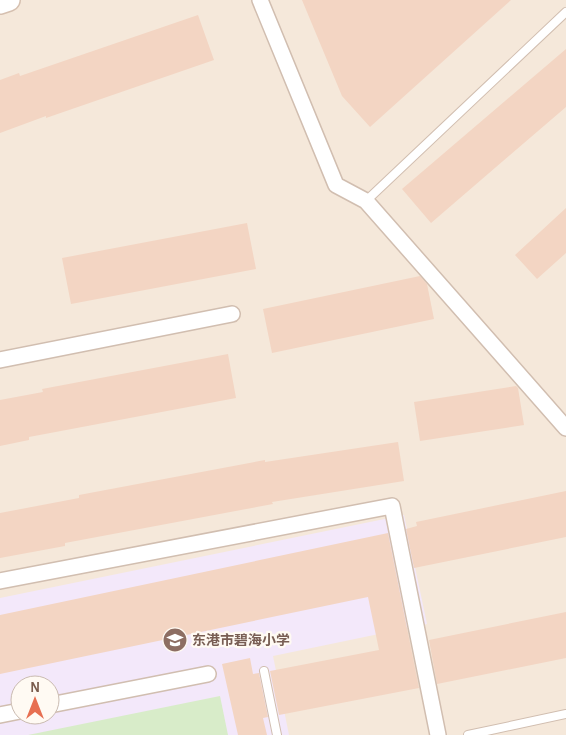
<svg xmlns="http://www.w3.org/2000/svg" width="566" height="735" viewBox="0 0 566 735" font-family="'Alegreya Sans','Noto Sans SC',sans-serif">
	<style>
		.residential { fill: #f5e8da; fill-rule: evenodd }
		.education { fill: #f3e8fa; fill-rule: evenodd }
		.green { fill: #d8ecc9 }
		.building { fill: #f3d5c3 }
		.lines { fill: none; stroke-linecap: round; stroke-linejoin: round }
		.lane-casing { stroke: #d1beb0; stroke-width: 10 }
		.street-casing { stroke: #d1beb0; stroke-width: 18 }
		.secondary-casing { stroke: #d6c0b0; stroke-width: 24 }
		.lane { stroke: #fff; stroke-width: 8 }
		.street { stroke: #fff; stroke-width: 15 }
		.secondary { stroke: #fff; stroke-width: 21 }
		.labels { text-anchor: middle; stroke-width: 4.5; stroke-linejoin: round; paint-order: stroke }
		.education-label { font-size: 14px; font-weight: bold; fill: #785e54; stroke: #fffaf3; text-anchor: start }
	</style>
	<rect width="100%" height="100%" fill="#fdf6ec"/>
	<!-- residential -->
	<path class="residential" d="M 0,0 L 566,0 L 566,735 L 0,735 ZM 20,685 L 50,685 L 50,715 L 20,715 Z"/>
	<!-- education -->
	<path class="education" d="M 404,515 L 427,624 L 273,656 L 289,735 L 0,735 L 0,598 ZM 20,685 L 50,685 L 50,715 L 20,715 Z"/>
	<!-- green -->
	<path class="green" d="M 220,696 L 228,735 L 28,735 Z"/>
	<!-- building -->
	<path class="building" d="M 302,0 L 511,0 L 370,127 L 342,96 Z
		M 198,15 L 214,60 L 46,118 L 46,116 L 0,133 L 0,80 L 19,73 L 20,76 Z
		M 566,49 L 566,107 L 431,223 L 402,189 Z
		M 566,208 L 566,253 L 537,279 L 515,255 Z
		M 247,223 L 256,269 L 71,304 L 62,258 Z
		M 420,276 L 427,284 L 434,319 L 272,353 L 263,309 Z
		M 228,354 L 236,398 L 29,437 L 29,440 L 0,446 L 0,400 L 43,392 L 42,389 Z
		M 516,386 L 518,388 L 524,425 L 420,441 L 414,402 Z
		M 398,442 L 404,481 L 272,502 L 273,504 L 65,543 L 65,546 L 0,558 L 0,513 L 79,498 L 79,495 L 265,460 L 265,462 Z
		M 566,491 L 566,537 L 414,568 L 406,529 L 417,526 L 416,522 Z
		M 388,533 L 419,688 L 279,715 L 270,671 L 379,650 L 368,597 L 0,674 L 0,615 Z
		M 566,612 L 566,658 L 437,684 L 429,640 Z
		M 250,658 L 253,674 L 259,673 L 268,717 L 263,718 L 267,735 L 238,735 L 222,664 Z"/>
	<g class="lines">
		<defs>
			<path id="lane" d="M 366,201 L 566,12
				M 264,671 L 277,735
				M 468,735 L 566,714"/>
			<path id="street" d="M 260,0 L 336,185 L 366,201 L 566,428
				M 0,360 L 232,314
				M 0,581 L 392,506 L 438,735
				M 50,705 L 208,674
				M 0,715 L 20,711"/>
			<path id="secondary" d="M 0,3 L 9,0"/>
		</defs>
		<!-- lane casing -->
		<use href="#lane" class="lane-casing"/>
		<!-- street casing -->
		<use href="#street" class="street-casing"/>
		<!-- secondary casing -->
		<use href="#secondary" class="secondary-casing"/>
		<!-- lane -->
		<use href="#lane" class="lane"/>
		<!-- street -->
		<use href="#street" class="street"/>
		<!-- secondary -->
		<use href="#secondary" class="secondary"/>
	</g>
	<!-- icons -->
	<defs>
		<symbol id="school-disc" viewBox="-11 -11 22 22"><circle r="9.5" fill="#8d6e63" stroke="#fffaf3"/><path d="M0-5L7-2L0 1L-7-2ZM-4 1L0 2.5L4 1V4Q0 6-4 4Z" fill="#fff"/></symbol>
	</defs>
	<g fill-rule="evenodd">
		<use href="#school-disc" x="161" y="626" width="28" height="28"/>
	</g>
	<g class="labels">
		<!-- education labels -->
		<g class="education-label">
			<text x="192" y="645">东港市碧海小学</text>
		</g>
	</g>
	<!-- north arrow -->
	<g transform="translate(35 700)"><circle r="24" fill="#fffaf3" stroke="#cabbb1"/>
	<path d="M0-4L9 19L0 12L-9 19Z" fill="#e76f51"/>
	<text y="-8" font-size="14" font-weight="bold" text-anchor="middle" fill="#7a5c4d">N</text>
	</g>
</svg>
